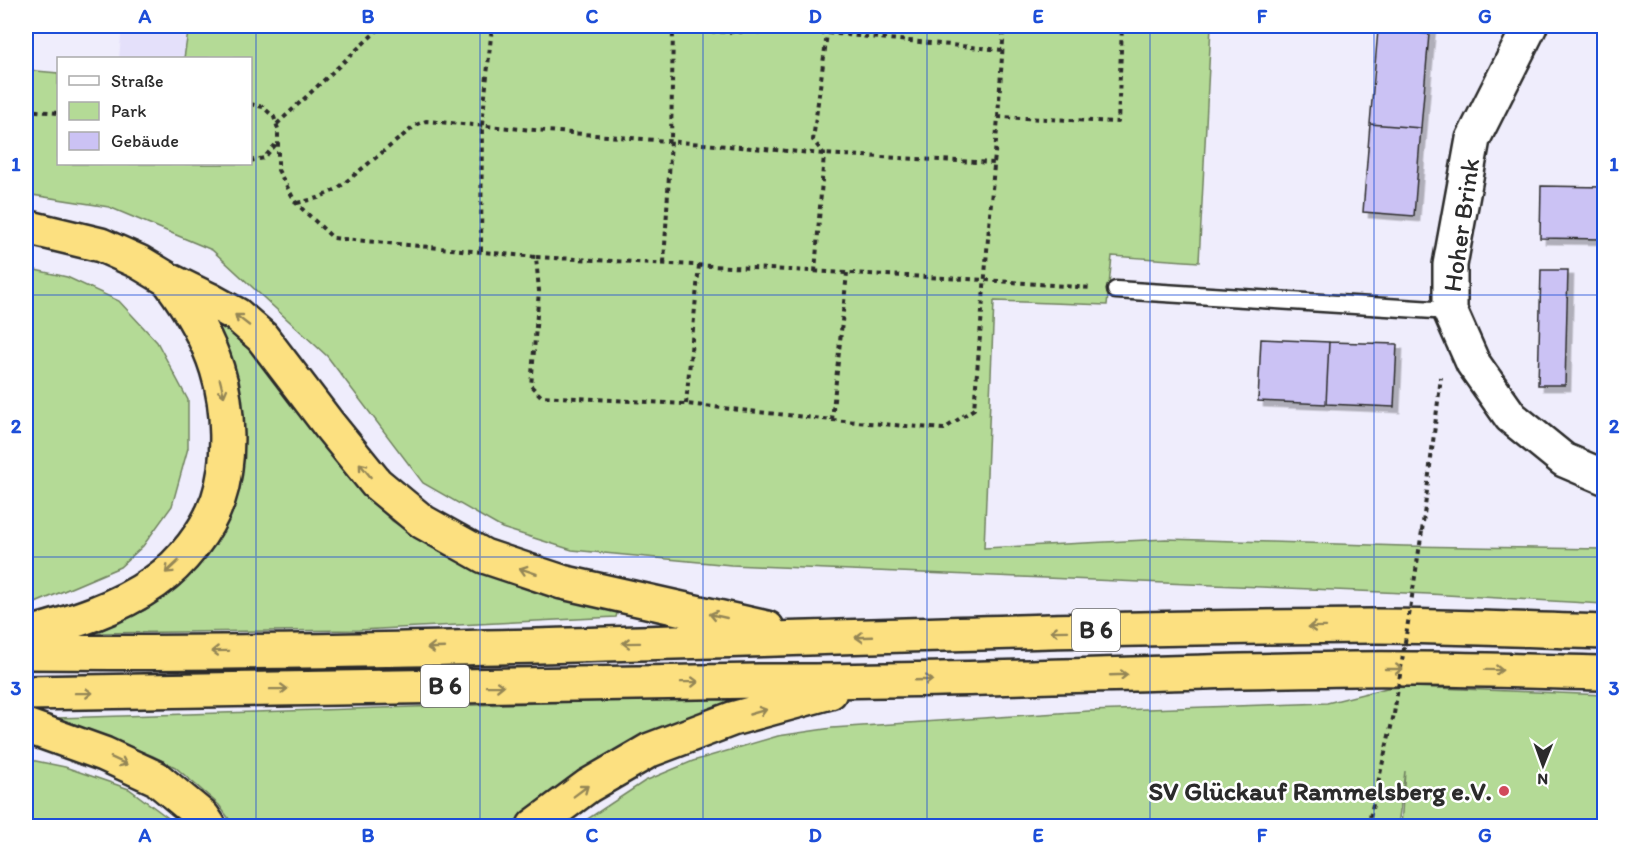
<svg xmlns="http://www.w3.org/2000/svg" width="1630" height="852" viewBox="0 0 1630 852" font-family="Itim,sans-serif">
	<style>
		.built { fill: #e4e0fa }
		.green { fill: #b4da96; stroke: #708260; stroke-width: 1.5 }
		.building { fill: #cbc2f4; stroke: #2b2b2b; stroke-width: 1.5; filter: url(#shadow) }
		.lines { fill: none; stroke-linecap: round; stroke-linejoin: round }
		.service-casing { stroke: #2b2b2b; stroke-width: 21 }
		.minor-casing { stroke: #2b2b2b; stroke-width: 38 }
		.trunk-casing { stroke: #2b2b2b; stroke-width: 38 }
		.path { stroke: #2b2b2b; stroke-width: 4; stroke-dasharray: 4.5 4.5; stroke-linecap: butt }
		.service { stroke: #fff; stroke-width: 16 }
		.minor { stroke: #fff; stroke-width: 33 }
		.trunk { stroke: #fce080; stroke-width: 33 }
		.path-bridge { stroke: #2b2b2b; stroke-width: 4; stroke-dasharray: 4.5 4.5; stroke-linecap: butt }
		.oneway { stroke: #948656 }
		.grid { fill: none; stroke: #1d4ed8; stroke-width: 1.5; stroke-opacity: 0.55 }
		.poi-dot { fill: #d1495b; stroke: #fff; stroke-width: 2 }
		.labels { text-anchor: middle; stroke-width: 5; stroke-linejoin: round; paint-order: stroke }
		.shield { fill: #fff; stroke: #6b6b6b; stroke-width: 1.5 }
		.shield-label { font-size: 24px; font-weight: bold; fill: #2b2b2b }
		.street-label { font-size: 26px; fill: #2b2b2b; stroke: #fff }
		.poi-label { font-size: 26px; font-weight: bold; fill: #2b2b2b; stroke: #fff; text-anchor: end }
		.neatline { fill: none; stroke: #1d4ed8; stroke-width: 2 }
		.grid-label { font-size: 20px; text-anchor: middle; font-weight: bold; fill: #1d4ed8 }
	</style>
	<defs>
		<filter id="shadow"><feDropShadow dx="5.5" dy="5.5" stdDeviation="0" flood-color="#0004"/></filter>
	</defs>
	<rect width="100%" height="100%" fill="#efedfc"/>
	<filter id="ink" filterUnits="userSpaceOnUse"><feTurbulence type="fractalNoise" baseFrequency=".0167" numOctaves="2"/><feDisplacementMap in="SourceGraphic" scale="12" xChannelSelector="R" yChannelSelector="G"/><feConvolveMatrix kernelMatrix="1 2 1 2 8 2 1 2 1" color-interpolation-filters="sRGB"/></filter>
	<g filter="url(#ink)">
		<!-- built -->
		<path class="built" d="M 122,26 L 189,26 L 184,58 L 119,58 Z"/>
		<!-- green -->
		<path class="green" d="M 189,26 L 1211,26 L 1199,262 L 1112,256 L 1107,305 L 994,301 L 984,548 L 1166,539 L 1404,546 L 1604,549 L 1604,604 L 1429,594 L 731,565 L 572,550 L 502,528 L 423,483 L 327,356 L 212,250 L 109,207 L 26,194 L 26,70 L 58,73 L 58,164 L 250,164 L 250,58 L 184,58 Z
			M 26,268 L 67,277 L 119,301 L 157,342 L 188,400 L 188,448 L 172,506 L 143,546 L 120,567 L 26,607 Z
			M 203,314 L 237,331 L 350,477 L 392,521 L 445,555 L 480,572 L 549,597 L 618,611 L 616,617 L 359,630 L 95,633 L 145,610 L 180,585 L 203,554 L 223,522 Z
			M 1413,687 L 1604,695 L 1604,826 L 1401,826 L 1405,771 L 1398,826 L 577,826 L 645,781 L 693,761 L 778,736 L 832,728 L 1089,711 L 1327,703 L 1387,688 Z
			M 774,696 L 725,707 L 672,723 L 616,752 L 516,826 L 234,826 L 219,805 L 175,767 L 153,756 L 56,718 Z
			M 26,759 L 65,767 L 129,789 L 171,820 L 176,826 L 26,826 Z"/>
		<!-- building -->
		<path class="building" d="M 1379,26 L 1430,26 L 1429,34 L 1378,30 Z
			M 1378,30 L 1429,34 L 1421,128 L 1370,124 Z
			M 1370,124 L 1421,128 L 1414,216 L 1363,212 Z
			M 1541,186 L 1604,187 L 1604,239 L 1540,238 Z
			M 1541,270 L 1568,270 L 1565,385 L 1538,385 Z
			M 1261,339 L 1329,342 L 1326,404 L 1258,401 Z
			M 1329,342 L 1397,344 L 1394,407 L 1326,404 Z"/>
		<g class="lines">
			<defs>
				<path id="service" d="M 1116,290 L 1450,311"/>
				<path id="minor" d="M 1530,26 L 1473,139 L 1450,265 L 1450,311 L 1473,363 L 1511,417 L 1564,460 L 1604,477"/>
				<path id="trunk" d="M 26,227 L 101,245 L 139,262 L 169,280 L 208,299 L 237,315 L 262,337 L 329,425 L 376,483 L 423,522 L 484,556 L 562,582 L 767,628
					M 26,635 C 70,623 117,609 155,582 C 182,563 207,531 218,500 C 231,462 229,407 217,369 C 207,337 190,309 170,282
					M 26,652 C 475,656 925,628 1374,626 C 1451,626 1528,630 1604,632
					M 26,693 L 759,681 C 958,682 1156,671 1355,669 C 1438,668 1521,671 1604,673
					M 26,726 L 104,754 L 156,778 L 203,817 L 209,826
					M 534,826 L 588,786 L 650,750 L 732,719 L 830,692"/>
			</defs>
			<!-- service casing -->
			<use href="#service" class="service-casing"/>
			<!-- minor casing -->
			<use href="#minor" class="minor-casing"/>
			<!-- trunk casing -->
			<use href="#trunk" class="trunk-casing"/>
			<!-- path -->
			<path class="path" d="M 612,26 L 673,31 L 827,33 L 1002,50
				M 250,104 L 263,107 L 274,117 L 278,129 L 278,170 L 296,203 L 333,238 L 536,257 L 539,291 L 531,386 L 541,396 L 686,404 L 832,420 L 944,429 L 974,409 L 998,117 L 1118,122 L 1122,26
				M 26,110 L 58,113
				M 998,117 L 1004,26
				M 277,124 L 382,26
				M 250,161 L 264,158 L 276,144
				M 297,203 L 318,198 L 337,189 L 416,125 L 426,121 L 824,154 L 995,163
				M 481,251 L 482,125 L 492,26
				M 536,257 L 985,280 L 1091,288
				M 664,263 L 671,140 L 673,31 L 675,26
				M 815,272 L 824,154 L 813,140 L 828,26
				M 686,404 L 699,265
				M 832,420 L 847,273
				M 1422,531 L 1441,377
				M 1368,826 L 1394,714"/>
			<!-- service -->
			<use href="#service" class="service"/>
			<!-- minor -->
			<use href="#minor" class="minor"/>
			<!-- trunk -->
			<use href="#trunk" class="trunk"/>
			<!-- path-bridge -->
			<path class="path-bridge" d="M 1394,714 L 1422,531"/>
		</g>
		<!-- one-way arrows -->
		<defs><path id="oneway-shaft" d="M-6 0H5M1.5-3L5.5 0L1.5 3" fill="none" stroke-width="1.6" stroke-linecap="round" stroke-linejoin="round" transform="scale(1.5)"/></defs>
		<g class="oneway">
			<use href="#oneway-shaft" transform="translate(242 320) rotate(-142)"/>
			<use href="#oneway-shaft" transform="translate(222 388) rotate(76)"/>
			<use href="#oneway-shaft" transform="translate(365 470) rotate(-129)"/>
			<use href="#oneway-shaft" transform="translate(172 567) rotate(137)"/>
			<use href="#oneway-shaft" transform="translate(528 571) rotate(-162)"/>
			<use href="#oneway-shaft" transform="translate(718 616) rotate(-167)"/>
			<use href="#oneway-shaft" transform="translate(1317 627) rotate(179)"/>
			<use href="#oneway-shaft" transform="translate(1059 631) rotate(179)"/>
			<use href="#oneway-shaft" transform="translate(864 637) rotate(178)"/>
			<use href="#oneway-shaft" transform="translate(631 643) rotate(179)"/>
			<use href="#oneway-shaft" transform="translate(436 648) rotate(178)"/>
			<use href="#oneway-shaft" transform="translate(220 651) rotate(179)"/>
			<use href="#oneway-shaft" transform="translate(1394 669)"/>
			<use href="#oneway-shaft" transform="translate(1494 670) rotate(1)"/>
			<use href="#oneway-shaft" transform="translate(1119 675) rotate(-2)"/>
			<use href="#oneway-shaft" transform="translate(924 680) rotate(-2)"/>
			<use href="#oneway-shaft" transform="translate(690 682) rotate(-1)"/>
			<use href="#oneway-shaft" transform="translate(495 686) rotate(-1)"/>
			<use href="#oneway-shaft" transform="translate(279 689) rotate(-1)"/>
			<use href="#oneway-shaft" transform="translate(84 693) rotate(-1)"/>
			<use href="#oneway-shaft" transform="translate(758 712) rotate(-16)"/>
			<use href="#oneway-shaft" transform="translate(119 761) rotate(25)"/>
			<use href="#oneway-shaft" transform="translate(581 791) rotate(-37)"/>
		</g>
	</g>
	<!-- grid -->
	<path class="grid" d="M 256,26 L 256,826M 480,26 L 480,826M 703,26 L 703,826M 927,26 L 927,826M 1150,26 L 1150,826M 1374,26 L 1374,826M 26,295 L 1604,295M 26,557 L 1604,557"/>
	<!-- markers -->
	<circle class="poi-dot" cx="1504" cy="791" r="6"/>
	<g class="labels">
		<!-- shield labels -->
		<g class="shield">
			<rect x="1072" y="609" width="48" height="42" rx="4.5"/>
			<rect x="421" y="665" width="48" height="42" rx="4.5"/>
		</g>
		<g class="shield-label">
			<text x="1096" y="638">B 6</text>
			<text x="445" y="694">B 6</text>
		</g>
		<!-- street labels -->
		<g class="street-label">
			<text transform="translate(1461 225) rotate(-82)" y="9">Hoher Brink</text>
		</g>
		<!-- poi labels -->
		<g class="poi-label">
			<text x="1492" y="800">SV Glückauf Rammelsberg e.V.</text>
		</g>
	</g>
	<!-- margin -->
	<rect width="1630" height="852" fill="none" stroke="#fff" stroke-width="66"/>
	<!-- legend -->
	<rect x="57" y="57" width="195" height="108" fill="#ffffff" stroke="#aaaaaa" stroke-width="1.5"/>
	<rect x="69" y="76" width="30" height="9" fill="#ffffff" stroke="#aaaaaa" stroke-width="1.5"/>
	<text x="111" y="87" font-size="18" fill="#2b2b2b">Straße</text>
	<rect x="69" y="102" width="30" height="18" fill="#b4da96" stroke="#aaaaaa" stroke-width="1.5"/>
	<text x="111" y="117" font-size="18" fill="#2b2b2b">Park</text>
	<rect x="69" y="132" width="30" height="18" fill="#cbc2f4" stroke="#aaaaaa" stroke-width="1.5"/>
	<text x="111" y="147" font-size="18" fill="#2b2b2b">Gebäude</text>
	<!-- north arrow -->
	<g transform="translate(1543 765) rotate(181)" stroke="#ffffff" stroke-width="4.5" paint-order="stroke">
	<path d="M0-4.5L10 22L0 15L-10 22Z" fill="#2b2b2b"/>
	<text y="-9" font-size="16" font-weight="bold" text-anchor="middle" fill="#2b2b2b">N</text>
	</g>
	<rect x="33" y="33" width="1564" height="786" class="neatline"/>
	<g class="grid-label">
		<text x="145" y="23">A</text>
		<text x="368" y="23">B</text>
		<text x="592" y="23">C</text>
		<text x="815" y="23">D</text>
		<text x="1038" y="23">E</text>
		<text x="1262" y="23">F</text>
		<text x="1485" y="23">G</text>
		<text x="16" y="171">1</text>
		<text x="1614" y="171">1</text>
		<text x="16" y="433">2</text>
		<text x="1614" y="433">2</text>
		<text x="16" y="695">3</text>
		<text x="1614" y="695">3</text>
		<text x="145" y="842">A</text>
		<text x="368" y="842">B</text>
		<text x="592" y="842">C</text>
		<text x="815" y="842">D</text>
		<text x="1038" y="842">E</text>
		<text x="1262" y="842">F</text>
		<text x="1485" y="842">G</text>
	</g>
</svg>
